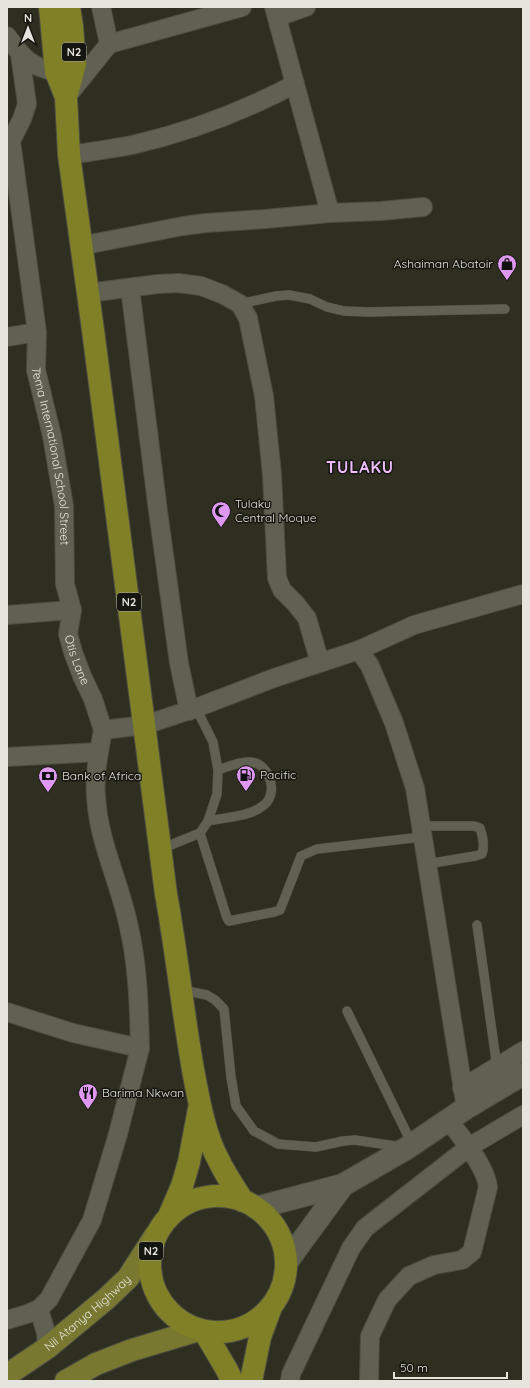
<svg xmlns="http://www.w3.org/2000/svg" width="530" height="1388" viewBox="0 0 530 1388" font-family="Quicksand,sans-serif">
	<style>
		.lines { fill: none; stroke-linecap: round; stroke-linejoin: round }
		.service-casing { stroke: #4d4d41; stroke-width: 10 }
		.minor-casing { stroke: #4d4d41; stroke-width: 20 }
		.tertiary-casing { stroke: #4d4d41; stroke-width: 24 }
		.primary-casing { stroke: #4d4d41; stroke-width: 24 }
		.trunk-casing { stroke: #4d4d41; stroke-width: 24 }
		.service { stroke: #606152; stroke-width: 9 }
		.minor { stroke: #606152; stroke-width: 18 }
		.tertiary { stroke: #606152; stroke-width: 22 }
		.primary { stroke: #787831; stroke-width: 22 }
		.trunk { stroke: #808026; stroke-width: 22 }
		.labels { text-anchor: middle; stroke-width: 3; stroke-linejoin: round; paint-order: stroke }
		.shield { fill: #161610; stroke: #a7a7a0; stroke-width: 1 }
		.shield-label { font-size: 11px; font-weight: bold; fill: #e5e5dd }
		.poi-label { font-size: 12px; fill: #e5e5dd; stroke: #161610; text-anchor: start }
		.street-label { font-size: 12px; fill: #e5e5dd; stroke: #161610 }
		.district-label { font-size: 16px; font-weight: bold; letter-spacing: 1px; fill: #edbcfb; stroke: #161610 }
	</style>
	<rect width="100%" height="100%" fill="#2e2f21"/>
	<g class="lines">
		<defs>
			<path id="service" d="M 240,304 L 276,296 L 289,295 L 310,299 L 327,307 L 344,311 L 368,312 L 505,309
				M 208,821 C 226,817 250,817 264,805 C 280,792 268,760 248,762 C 238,762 227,767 218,770
				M 421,826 L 474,826 L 480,828 C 483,837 485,846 482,854 L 475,856 L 427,864
				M 200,833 L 227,918 L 229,921 L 274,912 L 280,910 L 301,856 L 317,849 L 422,837
				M 161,849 L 200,833 L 208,821 L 217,794 L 218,770 L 213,742 L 196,708
				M 477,925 L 497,1067
				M 182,990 L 207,995 L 215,1000 L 224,1009 L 231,1077 L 236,1106 L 254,1131 L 278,1144 L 316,1147 L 343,1141 L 355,1140 L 402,1147
				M 347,1011 L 412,1144"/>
			<g id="minor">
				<path d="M 101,7 L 109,44"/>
				<path d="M 274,7 L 330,213"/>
				<path d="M 277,17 L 306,7"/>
				<path d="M 7,36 C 22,57 30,67 56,72"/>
				<path d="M 20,54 L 27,104 L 22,119 L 11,141 L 37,332"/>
				<path d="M 68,95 L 109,44 L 242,7"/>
				<path d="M 69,155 C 90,152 111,149 132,145 C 189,132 244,111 295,84"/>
				<path d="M 80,246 L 183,226 L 206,223 L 265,219 L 330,213 L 381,211 L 423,207"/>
				<path d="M 130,288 L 158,511 L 179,663 L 189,711"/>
				<path d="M 88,293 L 158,284 L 178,283 L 201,286 L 222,294 L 240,304 L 248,318 L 264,396 L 272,475 L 277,578 L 282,590 L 295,603 L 307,618 L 320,663"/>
				<path id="s1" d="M 7,337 L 37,332 L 36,370 L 52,436 L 64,506 L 65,584 L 72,610 L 68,634 L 73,652 L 82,676 L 93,699 L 103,730 L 145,725 L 196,708 L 274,678 L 359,650 L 414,625 L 523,594"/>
				<path d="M 7,615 L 72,610"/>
				<path d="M 359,650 L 370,666 L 394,723 L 415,788 L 466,1108"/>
				<path d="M 7,757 L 99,752"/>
				<path d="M 7,1012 L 73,1033 L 140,1048 C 139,1006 138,964 128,923 C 119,881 98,840 96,796 C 94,774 99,752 103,730"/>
				<path d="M 462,1088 L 523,1051"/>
				<path d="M 39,1309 L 46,1333 L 47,1348"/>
				<path d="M 7,1320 L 27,1314 L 39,1309 L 49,1299 L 92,1220 L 118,1134 L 140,1048"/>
				<path d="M 290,1381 L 291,1374 L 351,1248 L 365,1228 L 469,1147 L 523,1115"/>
				<path d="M 369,1381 L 370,1336 L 387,1300 L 409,1276 L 434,1265 L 462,1260 L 472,1252 L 488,1187 C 486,1167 461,1136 448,1120"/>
			</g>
			<path id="tertiary" d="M 256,1208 L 343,1185 L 407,1148 L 466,1108 L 523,1074
				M 286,1263 L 343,1185"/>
			<g id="primary">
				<path id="s2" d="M 7,1375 L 47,1348 L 106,1299 L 128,1278 L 155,1236"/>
				<path d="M 66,1381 L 96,1364 L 132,1350 L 199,1330"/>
			</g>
			<path id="trunk" d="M 50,7 L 56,72 L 66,97 L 69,155 L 93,330 L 166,894 C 177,954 183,1015 194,1075 C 199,1101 205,1135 218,1159 C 225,1174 234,1187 243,1201
				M 66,97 L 75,64 L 72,26 L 69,7
				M150 1264a68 68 0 1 1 136 0a68 68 0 1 1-136 0Z
				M 169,1216 L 182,1186 L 189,1162 L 199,1109
				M 204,1331 L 227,1370 L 232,1381
				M 251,1381 L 260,1337 L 271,1307"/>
		</defs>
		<!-- service casing -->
		<use href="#service" class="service-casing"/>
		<!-- minor casing -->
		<use href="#minor" class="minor-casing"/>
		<!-- tertiary casing -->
		<use href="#tertiary" class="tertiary-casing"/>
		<!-- primary casing -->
		<use href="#primary" class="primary-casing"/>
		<!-- trunk casing -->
		<use href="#trunk" class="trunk-casing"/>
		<!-- service -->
		<use href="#service" class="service"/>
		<!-- minor -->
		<use href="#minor" class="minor"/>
		<!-- tertiary -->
		<use href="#tertiary" class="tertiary"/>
		<!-- primary -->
		<use href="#primary" class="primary"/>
		<!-- trunk -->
		<use href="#trunk" class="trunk"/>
	</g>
	<!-- icons -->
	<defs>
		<symbol id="shop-pin" viewBox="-11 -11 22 30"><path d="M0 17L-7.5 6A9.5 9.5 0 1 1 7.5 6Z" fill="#de98f2" stroke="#161610"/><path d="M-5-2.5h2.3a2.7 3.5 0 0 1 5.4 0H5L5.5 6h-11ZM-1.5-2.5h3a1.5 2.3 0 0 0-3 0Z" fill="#111"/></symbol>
		<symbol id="mosque-pin" viewBox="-11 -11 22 30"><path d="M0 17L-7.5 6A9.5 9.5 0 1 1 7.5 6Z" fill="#de98f2" stroke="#161610"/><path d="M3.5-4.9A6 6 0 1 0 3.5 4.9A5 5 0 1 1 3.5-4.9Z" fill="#111"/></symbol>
		<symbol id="fuel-pin" viewBox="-11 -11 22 30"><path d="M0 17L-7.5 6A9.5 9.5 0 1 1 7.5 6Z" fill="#de98f2" stroke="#161610"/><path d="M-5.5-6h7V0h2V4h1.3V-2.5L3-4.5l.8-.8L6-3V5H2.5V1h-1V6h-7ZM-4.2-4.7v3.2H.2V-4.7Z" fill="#111"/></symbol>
		<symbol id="bank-pin" viewBox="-11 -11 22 30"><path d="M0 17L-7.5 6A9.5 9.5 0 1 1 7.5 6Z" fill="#de98f2" stroke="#161610"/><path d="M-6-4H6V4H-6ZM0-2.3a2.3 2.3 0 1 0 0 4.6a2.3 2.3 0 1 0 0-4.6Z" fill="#111"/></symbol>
		<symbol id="restaurant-pin" viewBox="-11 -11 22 30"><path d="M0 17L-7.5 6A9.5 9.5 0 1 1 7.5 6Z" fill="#de98f2" stroke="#161610"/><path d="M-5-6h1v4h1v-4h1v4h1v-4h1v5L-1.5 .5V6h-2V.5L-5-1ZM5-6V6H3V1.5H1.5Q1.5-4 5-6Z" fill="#111"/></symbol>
	</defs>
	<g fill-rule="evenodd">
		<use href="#shop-pin" x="496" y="253" width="22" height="30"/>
		<use href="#mosque-pin" x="210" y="500" width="22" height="30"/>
		<use href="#fuel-pin" x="235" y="764" width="22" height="30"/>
		<use href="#bank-pin" x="37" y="765" width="22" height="30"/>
		<use href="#restaurant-pin" x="77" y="1082" width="22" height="30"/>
	</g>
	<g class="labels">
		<!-- shield labels -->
		<g class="shield">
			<rect x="62" y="43" width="24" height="18" rx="3"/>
			<rect x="117" y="593" width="24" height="18" rx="3"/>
			<rect x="139" y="1242" width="24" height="18" rx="3"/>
		</g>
		<g class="shield-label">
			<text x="74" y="56">N2</text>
			<text x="129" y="606">N2</text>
			<text x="151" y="1255">N2</text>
		</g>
		<!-- poi labels -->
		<g class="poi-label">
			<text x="493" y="268" text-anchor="end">Ashaiman Abatoir</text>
			<text x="235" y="508">Tulaku<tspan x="235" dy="14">Central Moque</tspan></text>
			<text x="260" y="779">Pacific</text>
			<text x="62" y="780">Bank of Africa</text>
			<text x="102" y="1097">Barima Nkwan</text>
		</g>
		<!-- street labels -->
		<g class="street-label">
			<text dy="4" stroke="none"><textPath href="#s1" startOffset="156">Tema International School Street</textPath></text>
			<text dy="4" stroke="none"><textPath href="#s1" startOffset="364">Otis Lane</textPath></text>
			<text dy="4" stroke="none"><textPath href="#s2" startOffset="102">Nii Atanya Highway</textPath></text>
		</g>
		<!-- district labels -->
		<g class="district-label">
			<text x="360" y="473">TULAKU</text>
		</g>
	</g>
	<!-- border -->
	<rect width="530" height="1388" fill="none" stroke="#e5e5dd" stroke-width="16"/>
	<!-- north arrow -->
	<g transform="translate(28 28)" stroke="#161610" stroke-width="3" paint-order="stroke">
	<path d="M0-3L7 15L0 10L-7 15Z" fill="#e5e5dd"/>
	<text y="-6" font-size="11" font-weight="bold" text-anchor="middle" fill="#e5e5dd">N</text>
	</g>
	<!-- scale -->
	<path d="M394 1372v6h113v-6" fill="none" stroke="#e5e5dd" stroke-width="2"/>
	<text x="400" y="1372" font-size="12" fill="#e5e5dd" stroke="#161610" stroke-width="3" paint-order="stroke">50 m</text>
</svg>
